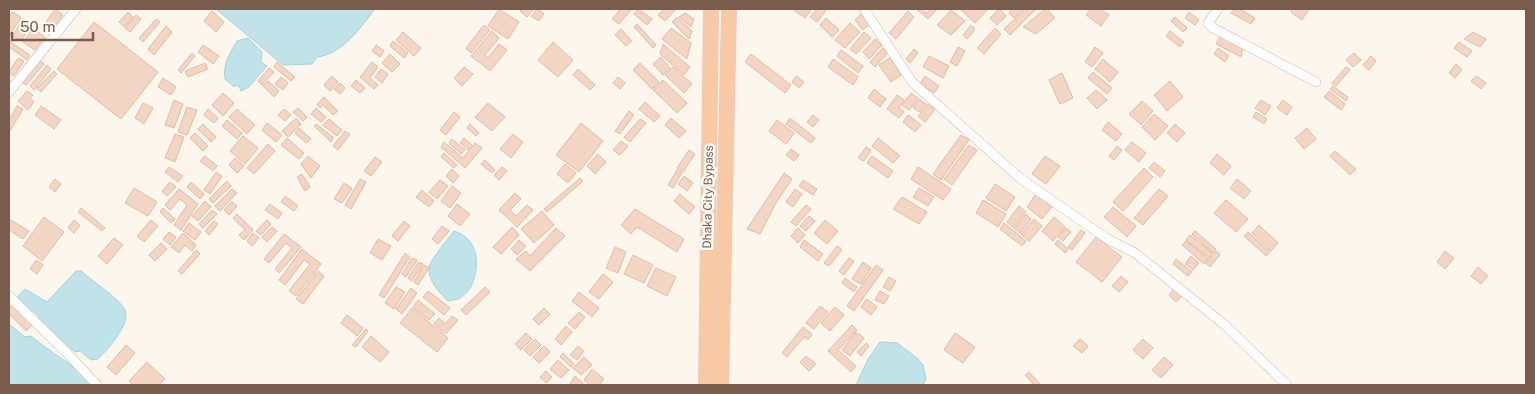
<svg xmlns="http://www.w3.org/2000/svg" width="1535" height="394" viewBox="0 0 1535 394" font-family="'Public Sans',sans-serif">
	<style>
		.water { fill: #bfe3e8; stroke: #a5d3da }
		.building { fill: #f3d5c3; stroke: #e6bba3 }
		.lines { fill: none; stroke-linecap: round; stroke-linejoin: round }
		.minor-casing { stroke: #d1beb0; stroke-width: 10 }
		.trunk-casing { stroke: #dad1cd; stroke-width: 16 }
		.minor { stroke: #fff; stroke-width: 9 }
		.trunk { stroke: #f9c8a4; stroke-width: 15 }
		.labels { text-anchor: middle; stroke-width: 5; stroke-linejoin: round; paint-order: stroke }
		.street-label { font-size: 12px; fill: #7a5c4d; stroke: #fffaf3 }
	</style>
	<rect width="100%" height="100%" fill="#fdf6ec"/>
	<!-- water -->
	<path class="water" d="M 216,9 L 375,9 C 360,28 343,54 317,57 L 312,64 L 283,65 Z
		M 248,38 L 262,52 L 261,62 L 267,66 L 249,87 L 241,91 L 239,86 L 233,86 L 225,79 C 223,64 229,54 237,41 Z
		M 454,231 C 463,234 471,240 474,249 C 480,264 475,290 460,298 C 457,300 452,300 448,301 C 440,294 427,279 429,267 C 430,260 449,238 454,231 Z
		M 76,271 L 81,271 C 92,281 119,298 125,310 C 131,324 108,349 98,359 L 91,360 L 80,351 L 75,352 L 43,324 L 37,314 L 20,303 L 18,296 L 25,289 L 47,302 Z
		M 9,324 L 25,337 L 31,336 C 51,353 75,365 93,385 L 9,385 Z
		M 880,342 L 897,343 L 917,358 L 923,365 L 926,379 L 923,385 L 856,385 L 868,359 Z"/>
	<!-- building -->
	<path class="building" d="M 55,9 L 63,15 L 54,27 L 46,22 Z
		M 499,9 L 519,22 L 508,39 L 488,26 Z
		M 522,9 L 534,9 L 527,17 L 520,11 Z
		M 537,9 L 544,14 L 539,21 L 531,16 Z
		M 617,9 L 631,10 L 619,24 L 612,19 L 619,11 Z
		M 638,9 L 652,19 L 647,25 L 634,14 Z
		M 664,9 L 676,9 L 665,21 L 658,15 Z
		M 795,9 L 812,9 L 805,18 L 794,10 Z
		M 817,9 L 827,9 L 817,22 L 810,17 Z
		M 916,9 L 922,9 L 927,13 L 930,10 L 929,9 L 937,9 L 928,19 Z
		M 962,9 L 988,9 L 975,23 L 961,10 Z
		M 999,9 L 1006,16 L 997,25 L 990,18 Z
		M 1012,9 L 1020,9 L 1022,10 L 1014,18 L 1009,13 Z
		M 1025,9 L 1033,9 L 1035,10 L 1010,35 L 1004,29 Z
		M 1045,9 L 1047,9 L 1055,18 L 1036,34 L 1023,27 Z
		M 1091,9 L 1100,9 L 1109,15 L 1101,26 L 1086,15 Z
		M 1234,9 L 1240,9 L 1255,18 L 1251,24 L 1231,13 Z
		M 1293,9 L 1309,9 L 1302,20 L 1291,12 Z
		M 951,10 L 965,21 L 951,35 L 937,25 Z
		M 212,11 L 224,22 L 216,32 L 204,21 Z
		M 908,11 L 914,17 L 896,39 L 889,33 Z
		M 12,12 L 21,17 L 10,35 L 9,34 L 9,18 Z
		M 128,12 L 133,17 L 124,27 L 119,22 Z
		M 1189,12 L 1199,20 L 1195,25 L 1185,18 Z
		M 685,13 L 694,19 L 691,27 L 679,17 Z
		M 861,14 L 870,24 L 863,30 L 855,20 Z
		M 136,15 L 141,19 L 130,32 L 125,28 Z
		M 677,17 L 692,31 L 689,39 L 672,22 Z
		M 1175,17 L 1187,28 L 1183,32 L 1171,21 Z
		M 826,18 L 839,30 L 832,37 L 820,25 Z
		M 156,19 L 160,22 L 143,42 L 139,38 Z
		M 22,20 L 31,25 L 21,41 L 13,36 Z
		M 94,22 L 158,72 L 121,119 L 57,69 Z
		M 850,23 L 860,32 L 845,48 L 835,40 Z
		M 637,24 L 656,45 L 653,48 L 634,27 Z
		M 484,25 L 490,30 L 471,53 L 466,48 Z
		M 971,25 L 975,29 L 967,39 L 963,35 Z
		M 166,26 L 172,32 L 154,55 L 148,49 Z
		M 671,28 L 691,43 L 687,59 L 662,39 Z
		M 995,28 L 1001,34 L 984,54 L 977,48 Z
		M 33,29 L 45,37 L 35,50 L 23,42 Z
		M 621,29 L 632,41 L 626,46 L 615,35 Z
		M 492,31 L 499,38 L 485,55 L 488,58 L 499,44 L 507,50 L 490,71 L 471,56 Z
		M 1170,31 L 1184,42 L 1180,47 L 1166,36 Z
		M 403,32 L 421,48 L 414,56 L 396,40 Z
		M 864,32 L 871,38 L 856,54 L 850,49 Z
		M 1473,32 L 1486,39 L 1480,47 L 1464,39 Z
		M 1221,35 L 1243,46 L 1241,57 L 1216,44 Z
		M 875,39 L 882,45 L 869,59 L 863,52 Z
		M 9,41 L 30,55 L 27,60 L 9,47 Z
		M 393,41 L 408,53 L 404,58 L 390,46 Z
		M 553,42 L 573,60 L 558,77 L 538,60 Z
		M 1459,42 L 1472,51 L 1467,57 L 1454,48 Z
		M 663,44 L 690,67 L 684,75 L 660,54 Z
		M 203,45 L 219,56 L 213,64 L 198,52 Z
		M 376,45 L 384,51 L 380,57 L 372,51 Z
		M 958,47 L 965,51 L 957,66 L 950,62 Z
		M 1095,47 L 1103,53 L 1092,67 L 1085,62 Z
		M 883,48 L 888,53 L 875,67 L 870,62 Z
		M 1218,48 L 1229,56 L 1225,62 L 1214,54 Z
		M 914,49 L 918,53 L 910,63 L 906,59 Z
		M 841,50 L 863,66 L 858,73 L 837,56 Z
		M 192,53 L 195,56 L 181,73 L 178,70 Z
		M 1354,53 L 1361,60 L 1353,67 L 1346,60 Z
		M 390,54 L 400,64 L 392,72 L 382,63 Z
		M 751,54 L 791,85 L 785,93 L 745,62 Z
		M 929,56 L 949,66 L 943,78 L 923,67 Z
		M 1371,56 L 1376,61 L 1369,70 L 1363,65 Z
		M 661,57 L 670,68 L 663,75 L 653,64 Z
		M 18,58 L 24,61 L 14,76 L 9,72 Z
		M 890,58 L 901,75 L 891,82 L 879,65 Z
		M 833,59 L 858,77 L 853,85 L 828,67 Z
		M 1103,59 L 1118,72 L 1110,82 L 1095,69 Z
		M 40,60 L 44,64 L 26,85 L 22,82 Z
		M 277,62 L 295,77 L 291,81 L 274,67 Z
		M 372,62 L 378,67 L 370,78 L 378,85 L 374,89 L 360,77 Z
		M 205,63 L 208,69 L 188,77 L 185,71 Z
		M 640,63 L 659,82 L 652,89 L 633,70 Z
		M 1456,64 L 1462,70 L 1455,78 L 1449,73 Z
		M 47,65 L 51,69 L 34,90 L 30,86 Z
		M 464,67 L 473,74 L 462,86 L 454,78 Z
		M 673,67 L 692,84 L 684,93 L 665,75 Z
		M 1346,67 L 1350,70 L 1336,86 L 1332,83 Z
		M 269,68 L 274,72 L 262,85 L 258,81 Z
		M 381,69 L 388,74 L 382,83 L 375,77 Z
		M 578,69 L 595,85 L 590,90 L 573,75 Z
		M 54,71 L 57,74 L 41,92 L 37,88 Z
		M 1093,72 L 1112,88 L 1107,94 L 1088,78 Z
		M 1062,73 L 1073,98 L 1060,104 L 1049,80 Z
		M 332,76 L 338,82 L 330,91 L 324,85 Z
		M 796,76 L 804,82 L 799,88 L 792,82 Z
		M 925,76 L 939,86 L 934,93 L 920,84 Z
		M 1476,76 L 1486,83 L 1481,89 L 1471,81 Z
		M 281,77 L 288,83 L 283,90 L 275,84 Z
		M 618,77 L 625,83 L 620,89 L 613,83 Z
		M 163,78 L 176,87 L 171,95 L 158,87 Z
		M 356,80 L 365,88 L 360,93 L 351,86 Z
		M 663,80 L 687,103 L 677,113 L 653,90 Z
		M 268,81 L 279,91 L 274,97 L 263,86 Z
		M 1170,81 L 1183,97 L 1167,111 L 1154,95 Z
		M 340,83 L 345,88 L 340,94 L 334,89 Z
		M 1333,86 L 1348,97 L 1346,101 L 1330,89 Z
		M 874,89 L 886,99 L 880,107 L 868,98 Z
		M 1096,90 L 1107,100 L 1097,109 L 1087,98 Z
		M 27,91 L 33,95 L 30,98 L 34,102 L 28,110 L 18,101 Z
		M 1329,91 L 1345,104 L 1341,110 L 1324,97 Z
		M 223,93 L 234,103 L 223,116 L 212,105 Z
		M 911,93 L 918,98 L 909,110 L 902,105 Z
		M 897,95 L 904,100 L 899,108 L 904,112 L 899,118 L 887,109 Z
		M 324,97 L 338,111 L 333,115 L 323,105 L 320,108 L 317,104 Z
		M 919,99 L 926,104 L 919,112 L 913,107 Z
		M 174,100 L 183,104 L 174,128 L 165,125 Z
		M 1261,100 L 1271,106 L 1265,115 L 1255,108 Z
		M 1283,100 L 1292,107 L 1287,115 L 1277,108 Z
		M 1142,101 L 1153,111 L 1141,125 L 1129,114 Z
		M 645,102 L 660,116 L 654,122 L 639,109 Z
		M 143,103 L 153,108 L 144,124 L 135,118 Z
		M 488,103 L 505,117 L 492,131 L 475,117 Z
		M 928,104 L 935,109 L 925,122 L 918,116 Z
		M 17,106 L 23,109 L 10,131 L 9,130 L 9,120 Z
		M 41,106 L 61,120 L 54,129 L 35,115 Z
		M 187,107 L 197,110 L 187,135 L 178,132 Z
		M 298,108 L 307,117 L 303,121 L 293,112 Z
		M 316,108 L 326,117 L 321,122 L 311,114 Z
		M 208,109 L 218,118 L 214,123 L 204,115 Z
		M 237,109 L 255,125 L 247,134 L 229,117 Z
		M 284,109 L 291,115 L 285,121 L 278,115 Z
		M 629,111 L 634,115 L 620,134 L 615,131 Z
		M 454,112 L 460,117 L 446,135 L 440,130 Z
		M 1256,112 L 1267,119 L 1264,124 L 1253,117 Z
		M 1154,114 L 1168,126 L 1155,140 L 1142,127 Z
		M 813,115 L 819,120 L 813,127 L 807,122 Z
		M 908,115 L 921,125 L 915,132 L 903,122 Z
		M 296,118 L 301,124 L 288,137 L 282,131 Z
		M 671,118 L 686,131 L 679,138 L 665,125 Z
		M 790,118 L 815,138 L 811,143 L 786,124 Z
		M 329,119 L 342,130 L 337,136 L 323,125 Z
		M 640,119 L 646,123 L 630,142 L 624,137 Z
		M 227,120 L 242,133 L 237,139 L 222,126 Z
		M 777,120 L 794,133 L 786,144 L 769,131 Z
		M 1108,122 L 1122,134 L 1116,141 L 1102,130 Z
		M 267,123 L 282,135 L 276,142 L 262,130 Z
		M 581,123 L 603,141 L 579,172 L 556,155 Z
		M 203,124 L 216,137 L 211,142 L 198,129 Z
		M 316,124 L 333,137 L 331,142 L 314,126 Z
		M 470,124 L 479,133 L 476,136 L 467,128 Z
		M 1175,124 L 1185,133 L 1177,142 L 1167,133 Z
		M 299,128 L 311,139 L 306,143 L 295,133 Z
		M 1307,128 L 1316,139 L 1304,149 L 1295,138 Z
		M 345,131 L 350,134 L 338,150 L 333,146 Z
		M 195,133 L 208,146 L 203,151 L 190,138 Z
		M 175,134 L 184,137 L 175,162 L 165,158 Z
		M 513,134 L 523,142 L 511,158 L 500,149 Z
		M 961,135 L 969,140 L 941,180 L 933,174 Z
		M 243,136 L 258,148 L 245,164 L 230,151 Z
		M 287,138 L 304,153 L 299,159 L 281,145 Z
		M 464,138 L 472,145 L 468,150 L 460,143 Z
		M 878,138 L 900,156 L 893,163 L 872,146 Z
		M 452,139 L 465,150 L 461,154 L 449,143 Z
		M 621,141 L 628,146 L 620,155 L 613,150 Z
		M 444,142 L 463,158 L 475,143 L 482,148 L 465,168 L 441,147 Z
		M 1132,142 L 1146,153 L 1139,162 L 1125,150 Z
		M 268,144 L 275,151 L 254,174 L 247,168 Z
		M 969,145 L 977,150 L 952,185 L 944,179 Z
		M 1117,146 L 1122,150 L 1114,160 L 1109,156 Z
		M 866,147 L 871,150 L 864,161 L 858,158 Z
		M 791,149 L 799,155 L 794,161 L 786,155 Z
		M 689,150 L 695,154 L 683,172 L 677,168 Z
		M 1335,151 L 1356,169 L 1350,175 L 1330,156 Z
		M 444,153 L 457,165 L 454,168 L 441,157 Z
		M 598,154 L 606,162 L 595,174 L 587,166 Z
		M 1217,154 L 1231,166 L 1224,175 L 1210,163 Z
		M 205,156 L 217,166 L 213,171 L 200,161 Z
		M 308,156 L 320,166 L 311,178 L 301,164 Z
		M 872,156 L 893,171 L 888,178 L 867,163 Z
		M 1045,156 L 1060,166 L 1046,184 L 1032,174 Z
		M 375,157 L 382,162 L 371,176 L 364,171 Z
		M 235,158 L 244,166 L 237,173 L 229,165 Z
		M 485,160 L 495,170 L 492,173 L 481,164 Z
		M 1154,162 L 1165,171 L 1160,177 L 1149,168 Z
		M 565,164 L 576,173 L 568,183 L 557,174 Z
		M 169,167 L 183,176 L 178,182 L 165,172 Z
		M 502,167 L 507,171 L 499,180 L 494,175 Z
		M 918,167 L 951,189 L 943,200 L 911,179 Z
		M 1144,168 L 1153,177 L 1123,211 L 1113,202 Z
		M 452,169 L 459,176 L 453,183 L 446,176 Z
		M 677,170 L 682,173 L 673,188 L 668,185 Z
		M 216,172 L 222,176 L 210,194 L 204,190 Z
		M 784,173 L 792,179 L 776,203 L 760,234 L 747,229 Z
		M 302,174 L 310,187 L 305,191 L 297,177 Z
		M 684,176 L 693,183 L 687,191 L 678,184 Z
		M 580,178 L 583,181 L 547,212 L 544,209 Z
		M 55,179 L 61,184 L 55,192 L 49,187 Z
		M 360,179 L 366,182 L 351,209 L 345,205 Z
		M 1237,179 L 1251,191 L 1244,199 L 1230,188 Z
		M 440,180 L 448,186 L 437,199 L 429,192 Z
		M 803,180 L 817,189 L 813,195 L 799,186 Z
		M 227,181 L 231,186 L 213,203 L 209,199 Z
		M 170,182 L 176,187 L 167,196 L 162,191 Z
		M 191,182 L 204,194 L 200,199 L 187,187 Z
		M 344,183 L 352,188 L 342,203 L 334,199 Z
		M 995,184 L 1015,197 L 1006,211 L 986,198 Z
		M 452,186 L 461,193 L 450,208 L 441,201 Z
		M 134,188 L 157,202 L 148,216 L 125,203 Z
		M 919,188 L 934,197 L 928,206 L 913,197 Z
		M 179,189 L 198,204 L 181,230 L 174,225 L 187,205 L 180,199 L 170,210 L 165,205 Z
		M 232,189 L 237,193 L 220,211 L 215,206 Z
		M 795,189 L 802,194 L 793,207 L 786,202 Z
		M 1159,189 L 1168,196 L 1143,225 L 1134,218 Z
		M 422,190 L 434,201 L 429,207 L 416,197 Z
		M 515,193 L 521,199 L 510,210 L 516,216 L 527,205 L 533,210 L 517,227 L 499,210 Z
		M 680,194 L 695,207 L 689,214 L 674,201 Z
		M 1036,194 L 1052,207 L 1042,219 L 1027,207 Z
		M 285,196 L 298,206 L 294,211 L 281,202 Z
		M 902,197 L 927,212 L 919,224 L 893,209 Z
		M 983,200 L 1006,214 L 998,227 L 976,213 Z
		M 1226,200 L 1248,219 L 1236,232 L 1214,213 Z
		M 205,201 L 211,207 L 198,221 L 192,216 Z
		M 232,202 L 237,206 L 229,215 L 224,210 Z
		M 270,204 L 282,213 L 278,219 L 265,210 Z
		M 457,204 L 470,214 L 460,226 L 448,216 Z
		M 806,205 L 811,209 L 796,226 L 791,222 Z
		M 1019,206 L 1026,212 L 1013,227 L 1007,222 Z
		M 1113,207 L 1136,226 L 1127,237 L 1104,217 Z
		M 81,208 L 105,228 L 102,231 L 78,212 Z
		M 163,208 L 175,219 L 171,223 L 160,212 Z
		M 635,209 L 684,239 L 677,252 L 637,227 L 631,234 L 621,225 Z
		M 212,210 L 217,214 L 203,228 L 199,224 Z
		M 542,211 L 554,225 L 534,243 L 521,229 Z
		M 237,214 L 253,230 L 244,240 L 239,235 L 245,230 L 233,218 Z
		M 1026,214 L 1031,219 L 1020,233 L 1014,228 Z
		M 809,216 L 815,221 L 806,231 L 800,226 Z
		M 44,217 L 64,232 L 42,261 L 23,246 Z
		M 1054,217 L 1065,227 L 1053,241 L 1042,231 Z
		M 9,219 L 29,231 L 23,239 L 9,230 Z
		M 1034,219 L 1042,226 L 1029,241 L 1021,234 Z
		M 74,220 L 80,225 L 74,233 L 68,228 Z
		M 151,220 L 158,226 L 144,242 L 137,236 Z
		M 267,220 L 271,224 L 261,235 L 256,231 Z
		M 825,220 L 838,231 L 827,244 L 814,233 Z
		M 214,221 L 218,224 L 209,235 L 205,231 Z
		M 404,221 L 410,226 L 398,241 L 392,236 Z
		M 189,223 L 201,232 L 195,240 L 183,231 Z
		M 1004,223 L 1026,241 L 1022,246 L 1000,229 Z
		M 1259,225 L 1278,243 L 1271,251 L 1252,233 Z
		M 442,226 L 449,231 L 438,244 L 432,239 Z
		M 272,227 L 277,231 L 267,242 L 262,237 Z
		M 512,227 L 519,235 L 501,254 L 493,247 Z
		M 556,228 L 565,236 L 530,271 L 516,259 L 526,251 L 530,256 Z
		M 798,228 L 805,235 L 798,243 L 791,236 Z
		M 1066,228 L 1071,232 L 1063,241 L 1058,237 Z
		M 1081,230 L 1085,233 L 1072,250 L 1068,247 Z
		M 1195,231 L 1216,249 L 1213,253 L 1192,234 Z
		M 169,232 L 176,237 L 170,245 L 163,239 Z
		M 1248,232 L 1270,252 L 1266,256 L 1244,236 Z
		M 183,233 L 196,245 L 192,251 L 185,245 L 179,253 L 171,247 Z
		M 253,233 L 259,238 L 252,246 L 247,241 Z
		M 284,234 L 301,247 L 279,273 L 275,269 L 292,248 L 286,243 L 269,263 L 264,259 Z
		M 1190,235 L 1212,253 L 1209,258 L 1186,240 Z
		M 1096,237 L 1122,257 L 1102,282 L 1076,262 Z
		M 114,238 L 123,245 L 107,264 L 98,256 Z
		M 378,239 L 391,246 L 382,260 L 370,253 Z
		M 519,240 L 526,246 L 517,255 L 511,249 Z
		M 804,240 L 823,254 L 818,261 L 800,247 Z
		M 1058,240 L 1068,249 L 1065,253 L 1055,244 Z
		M 1186,241 L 1208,259 L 1204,264 L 1182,245 Z
		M 161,243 L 167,249 L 155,261 L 149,255 Z
		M 837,246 L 842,250 L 829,266 L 824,263 Z
		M 615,247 L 626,252 L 618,273 L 606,268 Z
		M 302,249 L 321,264 L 296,296 L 289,291 L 310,264 L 304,260 L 285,285 L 279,280 Z
		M 196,250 L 200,254 L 182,274 L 178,271 Z
		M 1216,251 L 1220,255 L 1210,267 L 1206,263 Z
		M 1445,251 L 1454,258 L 1445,269 L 1437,262 Z
		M 405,253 L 410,257 L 384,298 L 379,295 Z
		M 633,255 L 653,265 L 644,283 L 624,274 Z
		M 1191,256 L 1199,263 L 1193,270 L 1185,264 Z
		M 412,258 L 417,260 L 406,277 L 402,274 Z
		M 849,258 L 854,261 L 844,275 L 839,271 Z
		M 1176,259 L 1192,272 L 1188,276 L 1173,264 Z
		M 36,260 L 43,265 L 37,274 L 30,269 Z
		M 418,262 L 423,264 L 412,281 L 408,278 Z
		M 863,262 L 871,268 L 861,284 L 852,279 Z
		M 424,265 L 429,268 L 418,285 L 414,282 Z
		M 876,265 L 883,270 L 854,311 L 847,306 Z
		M 1478,267 L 1488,276 L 1481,284 L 1471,276 Z
		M 656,268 L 676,277 L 667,296 L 647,286 Z
		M 318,271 L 324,276 L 303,304 L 296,299 Z
		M 603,274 L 613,282 L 599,299 L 589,292 Z
		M 1121,276 L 1128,282 L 1119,292 L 1112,286 Z
		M 889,277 L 896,281 L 890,291 L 883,287 Z
		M 845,278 L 857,287 L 854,292 L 842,283 Z
		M 396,287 L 405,292 L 394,309 L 385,303 Z
		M 485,287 L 490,292 L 466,315 L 461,310 Z
		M 411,288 L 417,293 L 402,314 L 396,309 Z
		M 1175,288 L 1183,295 L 1176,302 L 1169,295 Z
		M 428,291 L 450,308 L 444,315 L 423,297 Z
		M 880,291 L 889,296 L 884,304 L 875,300 Z
		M 579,292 L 599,308 L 592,317 L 572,301 Z
		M 867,299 L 877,307 L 871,315 L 861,307 Z
		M 418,300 L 435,314 L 429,320 L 413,307 Z
		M 12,305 L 32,325 L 26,331 L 9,314 L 9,308 Z
		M 820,306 L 828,312 L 814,329 L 806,323 Z
		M 835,307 L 844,315 L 830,331 L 821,323 Z
		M 412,308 L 448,338 L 437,352 L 400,323 Z
		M 544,308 L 550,314 L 539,325 L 533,319 Z
		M 579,312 L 585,317 L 575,329 L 568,323 Z
		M 347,315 L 363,328 L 357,336 L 341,323 Z
		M 452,316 L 458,320 L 446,334 L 434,324 L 439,318 L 445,324 Z
		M 852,325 L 857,330 L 838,350 L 856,366 L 851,372 L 828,351 Z
		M 566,326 L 572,332 L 561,345 L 555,339 Z
		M 803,327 L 812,334 L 808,340 L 804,337 L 787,357 L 782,353 Z
		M 366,329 L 368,331 L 356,347 L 352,345 Z
		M 856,332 L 864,338 L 850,356 L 842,350 Z
		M 526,333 L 532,339 L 521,350 L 515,344 Z
		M 955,333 L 975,347 L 963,363 L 944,350 Z
		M 371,336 L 389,352 L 380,362 L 362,347 Z
		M 535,339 L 541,345 L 530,356 L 524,350 Z
		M 1080,339 L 1088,346 L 1082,353 L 1073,346 Z
		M 1143,339 L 1153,348 L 1143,359 L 1133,350 Z
		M 866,343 L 869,346 L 861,356 L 857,352 Z
		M 126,345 L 135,353 L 116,375 L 107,367 Z
		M 544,346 L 550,352 L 539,363 L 533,357 Z
		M 578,346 L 584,351 L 577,360 L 570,355 Z
		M 563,353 L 574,364 L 571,367 L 560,357 Z
		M 806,356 L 816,364 L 809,371 L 800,362 Z
		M 584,357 L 592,365 L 581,375 L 573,368 Z
		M 1164,357 L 1173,365 L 1161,378 L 1152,370 Z
		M 558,360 L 569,370 L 561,378 L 550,369 Z
		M 147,362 L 165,379 L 159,385 L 133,385 L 129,381 Z
		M 592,369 L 604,379 L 599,385 L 590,385 L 584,380 Z
		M 546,371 L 552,377 L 546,383 L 540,377 Z
		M 1029,372 L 1041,385 L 1034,385 L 1025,375 Z
		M 575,376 L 583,383 L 582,385 L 569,385 Z"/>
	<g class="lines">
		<defs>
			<path id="minor" d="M 864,9 L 912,82 L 1021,179 L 1106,238 L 1135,253 L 1225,325 L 1287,385
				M 1218,9 L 1208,23 L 1213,28 L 1316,82
				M 9,92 L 76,9
				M 9,296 L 66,352 L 97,385"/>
			<path id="trunk" d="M 706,385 L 711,9
				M 721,385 L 729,9"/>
		</defs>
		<!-- minor casing -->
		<use href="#minor" class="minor-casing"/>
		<!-- trunk casing -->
		<use href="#trunk" class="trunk-casing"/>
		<!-- minor -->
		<use href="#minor" class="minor"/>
		<!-- trunk -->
		<use href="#trunk" class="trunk"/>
	</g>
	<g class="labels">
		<!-- street labels -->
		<g class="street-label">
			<text transform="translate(708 197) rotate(-89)" y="4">Dhaka City Bypass</text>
		</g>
	</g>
	<!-- border -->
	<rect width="1535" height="394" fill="none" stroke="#7a5c4d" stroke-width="20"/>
	<!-- scale -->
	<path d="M12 32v8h81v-8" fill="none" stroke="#7a5c4d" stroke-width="2.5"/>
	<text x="20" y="32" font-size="15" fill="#7a5c4d" stroke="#fffaf3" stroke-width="4" paint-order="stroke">50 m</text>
</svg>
